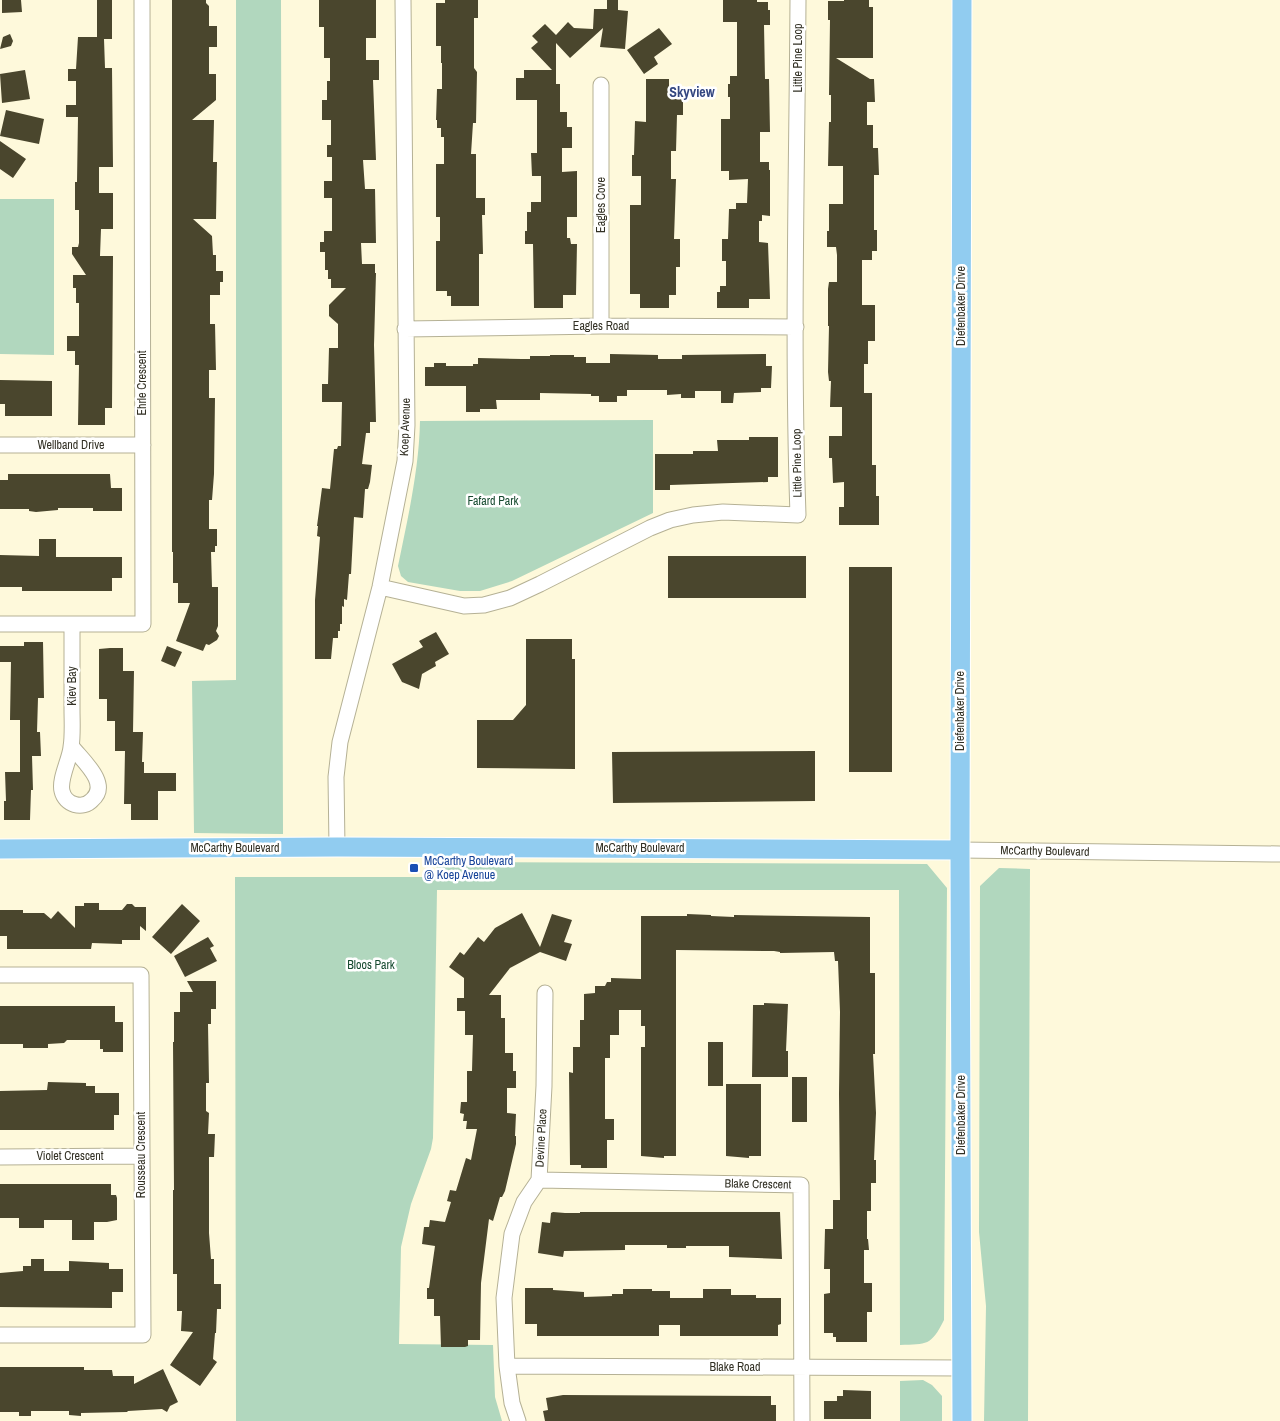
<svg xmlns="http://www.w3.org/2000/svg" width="1280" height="1421" viewBox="0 0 1280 1421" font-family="'Archivo Narrow',sans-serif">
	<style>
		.green { fill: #b1d7be }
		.building { fill: #4a462d }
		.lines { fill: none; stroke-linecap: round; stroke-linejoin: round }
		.minor-casing { stroke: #b5b195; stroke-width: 17 }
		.major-casing { stroke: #fff; stroke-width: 21 }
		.minor { stroke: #fff; stroke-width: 15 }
		.major { stroke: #91ccf0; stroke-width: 19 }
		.transit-dot { fill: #1a4fb4; stroke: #fff; stroke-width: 2 }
		.labels { text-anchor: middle; stroke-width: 5; stroke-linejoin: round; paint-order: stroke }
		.street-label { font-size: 12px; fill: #323024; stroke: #fff }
		.park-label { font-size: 12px; fill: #164a2f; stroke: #fff }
		.transit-label { font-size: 12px; fill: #164399; stroke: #fff; text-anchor: start }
		.neighbourhood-label { font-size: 14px; font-weight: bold; fill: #344781; stroke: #fff }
	</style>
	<rect width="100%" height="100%" fill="#fef9db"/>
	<!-- green -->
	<path class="green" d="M 236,0 L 281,0 L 283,834 L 194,833 L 192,681 L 236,680 Z
		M 0,199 L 54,199 L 54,355 L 0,354 Z
		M 653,420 L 653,513 L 512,581 L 480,591 L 460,591 L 408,582 L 401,576 L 398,566 C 408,517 419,470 420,421 Z
		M 437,862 L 927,864 L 947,888 L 944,1320 C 931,1346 927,1344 900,1345 L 899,890 L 437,890 L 433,1138 L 431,1149 L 411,1204 L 401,1247 L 399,1344 L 493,1345 L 495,1397 L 502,1421 L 236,1421 L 235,877 L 436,877 Z
		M 999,868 L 1030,869 L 1028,1421 L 984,1421 L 986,1306 L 979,1232 L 980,886 Z
		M 923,1380 L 932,1385 L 942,1396 L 942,1421 L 900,1421 L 900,1381 Z"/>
	<!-- building -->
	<path class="building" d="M 2,0 L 21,0 L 22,12 L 2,13 Z
		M 97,0 L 112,0 L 112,39 L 104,39 L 105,68 L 112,68 L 113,167 L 99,167 L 99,193 L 113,193 L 113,229 L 101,229 L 100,256 L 113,256 L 112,408 L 105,408 L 105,425 L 78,425 L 79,365 L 75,365 L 75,351 L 67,351 L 67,336 L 79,336 L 79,303 L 76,303 L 76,288 L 73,288 L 73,275 L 86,275 L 72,254 L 72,247 L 78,247 L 79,243 L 79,210 L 75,210 L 75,182 L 77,182 L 78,117 L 66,117 L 66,105 L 76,105 L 76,81 L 68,81 L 68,69 L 76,69 L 78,37 L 97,37 Z
		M 172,0 L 206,0 L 206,3 L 209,6 L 209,26 L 217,26 L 217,47 L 209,47 L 209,74 L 216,74 L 216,100 L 192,120 L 214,120 L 213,162 L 217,162 L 216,219 L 193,219 L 212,236 L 213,255 L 216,255 L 216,271 L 223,271 L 223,282 L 220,282 L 220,295 L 210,295 L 210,324 L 215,324 L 216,370 L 209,370 L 209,398 L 215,398 L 214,474 L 212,500 L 209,500 L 209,529 L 217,529 L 217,546 L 215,546 L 215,552 L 211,552 L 212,587 L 218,587 L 218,626 L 216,631 L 219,636 L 217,640 L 209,645 L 206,644 L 203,651 L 176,641 L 190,603 L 178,603 L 178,583 L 173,583 L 173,552 L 172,552 Z
		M 319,0 L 376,0 L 376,38 L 366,38 L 366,60 L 379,60 L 379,80 L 373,80 L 376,160 L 363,160 L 365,189 L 375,189 L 376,243 L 361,243 L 362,264 L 375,264 L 375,273 L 376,273 L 374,345 L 376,422 L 370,422 L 370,433 L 366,433 L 362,464 L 372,465 L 370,482 L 368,489 L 365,489 L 363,518 L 354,517 L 351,574 L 349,574 L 347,600 L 344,599 L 344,607 L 342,606 L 342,624 L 340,624 L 340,631 L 338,631 L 338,638 L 333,638 L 331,659 L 315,659 L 315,600 L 320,537 L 317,536 L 318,526 L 317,526 L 322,488 L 330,489 L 334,449 L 337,449 L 338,446 L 341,446 L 342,402 L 322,402 L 322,384 L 328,384 L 329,348 L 338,348 L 338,324 L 329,316 L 329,305 L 346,288 L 331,288 L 331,279 L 328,279 L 328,270 L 325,270 L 325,252 L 320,252 L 320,242 L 324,242 L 324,231 L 332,231 L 332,198 L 324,198 L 324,181 L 332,181 L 332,157 L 327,157 L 327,145 L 331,145 L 331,120 L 322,120 L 322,100 L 327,100 L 327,81 L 330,81 L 330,58 L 324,58 L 324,27 L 319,27 Z
		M 445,0 L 478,0 L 478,18 L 474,18 L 474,68 L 477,72 L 476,123 L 473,123 L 471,154 L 476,154 L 476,198 L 485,198 L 485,215 L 482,215 L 483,254 L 479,254 L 479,306 L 451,306 L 451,296 L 447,296 L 447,291 L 436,291 L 436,241 L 440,241 L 440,217 L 436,217 L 436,164 L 444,164 L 444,137 L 441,137 L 441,128 L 437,128 L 437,120 L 436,120 L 437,89 L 442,89 L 442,63 L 441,63 L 441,46 L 436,46 L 436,3 L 445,3 Z
		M 607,0 L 618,0 L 618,10 L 628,11 L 625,49 L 600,47 L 603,28 L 570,58 L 556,43 L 556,84 L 560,84 L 560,112 L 567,112 L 567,127 L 572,127 L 572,148 L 562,148 L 562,172 L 577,171 L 577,217 L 567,217 L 567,238 L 570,238 L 571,244 L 577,244 L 576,295 L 563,295 L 563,308 L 534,308 L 533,244 L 525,244 L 525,231 L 527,231 L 527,212 L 531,212 L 531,202 L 541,202 L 541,176 L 532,176 L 531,153 L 537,153 L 537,100 L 516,100 L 516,78 L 524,78 L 524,70 L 552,70 L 531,48 L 538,42 L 532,36 L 545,24 L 556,35 L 568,22 L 574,28 L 593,29 L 594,9 L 607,9 Z
		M 723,0 L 757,0 L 757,2 L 768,2 L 768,10 L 770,10 L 770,25 L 764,25 L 765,79 L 769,79 L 770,132 L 760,132 L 760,162 L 769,162 L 769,170 L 770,170 L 770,216 L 762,215 L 762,221 L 759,221 L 759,242 L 768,243 L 770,299 L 749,299 L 749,308 L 717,308 L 717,292 L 720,292 L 720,286 L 726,286 L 726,261 L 722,261 L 722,239 L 728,239 L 729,209 L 736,209 L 736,203 L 747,203 L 748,179 L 729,180 L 729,171 L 721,171 L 721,119 L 730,119 L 730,97 L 728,97 L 728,84 L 730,84 L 730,76 L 737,76 L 737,22 L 723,22 Z
		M 844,0 L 869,0 L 869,7 L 873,7 L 873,58 L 836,58 L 870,79 L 874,79 L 875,102 L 867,102 L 867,125 L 873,125 L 873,148 L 878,148 L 879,175 L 874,175 L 874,230 L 877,230 L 877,251 L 872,251 L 872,260 L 862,260 L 862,305 L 875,305 L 875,341 L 868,341 L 868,364 L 864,364 L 864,393 L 872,393 L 872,465 L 876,465 L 876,496 L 879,496 L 879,525 L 839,525 L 839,507 L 844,507 L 844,482 L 833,483 L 832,458 L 829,458 L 829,436 L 842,436 L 842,407 L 830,407 L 831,381 L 829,381 L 828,372 L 829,326 L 828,326 L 828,289 L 829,282 L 837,282 L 837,255 L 836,247 L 827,247 L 827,231 L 829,231 L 829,204 L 843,204 L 843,166 L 828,166 L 829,122 L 831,122 L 831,95 L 829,95 L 830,20 L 828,20 L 828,1 L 844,1 Z
		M 659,28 L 672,44 L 654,57 L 658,64 L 644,74 L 627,50 Z
		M 10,34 L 13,41 L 11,46 L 0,49 L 3,37 Z
		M 25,70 L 30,99 L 2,103 L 0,74 Z
		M 646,79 L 669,79 L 669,87 L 683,87 L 683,115 L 677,115 L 676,151 L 671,151 L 671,179 L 676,179 L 674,239 L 680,239 L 680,267 L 676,267 L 676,295 L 669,295 L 669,308 L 640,308 L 640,294 L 630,294 L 630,205 L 641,205 L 641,176 L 632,176 L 632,155 L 634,155 L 635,121 L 646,122 Z
		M 6,110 L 44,119 L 39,144 L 0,136 Z
		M 0,141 L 26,159 L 13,178 L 0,169 Z
		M 610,354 L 658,355 L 658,359 L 682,359 L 682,355 L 766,354 L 766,366 L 772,366 L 771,388 L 761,388 L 761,392 L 734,393 L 733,403 L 721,403 L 721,391 L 695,391 L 695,398 L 681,398 L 681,394 L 667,395 L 667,390 L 627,390 L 627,396 L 617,396 L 617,402 L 599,402 L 599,396 L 591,396 L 591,394 L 540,393 L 540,400 L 496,400 L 497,409 L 480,409 L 480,412 L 466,412 L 466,386 L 425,386 L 425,367 L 434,367 L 434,363 L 446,363 L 446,366 L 473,366 L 473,364 L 478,364 L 478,358 L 522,359 L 530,359 L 530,356 L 550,356 L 550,355 L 574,355 L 574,357 L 586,357 L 586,363 L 610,363 Z
		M 0,380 L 52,381 L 52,416 L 5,416 L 5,404 L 0,404 Z
		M 749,437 L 778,437 L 778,477 L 768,477 L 768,482 L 670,485 L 670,490 L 655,490 L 655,454 L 693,454 L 693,451 L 718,451 L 717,440 L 749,440 Z
		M 8,474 L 110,474 L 111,488 L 122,488 L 122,511 L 93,511 L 93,508 L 58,508 L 58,510 L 36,512 L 29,511 L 29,509 L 0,509 L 0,480 L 8,480 Z
		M 39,539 L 56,539 L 56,557 L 122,557 L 122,578 L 112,578 L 112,591 L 22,591 L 22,587 L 0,587 L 0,555 L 39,556 Z
		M 668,556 L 806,556 L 806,598 L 668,598 Z
		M 849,567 L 892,567 L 892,772 L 849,772 Z
		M 436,632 L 449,654 L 435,662 L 436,666 L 422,674 L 419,689 L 402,682 L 392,664 L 423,647 L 419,641 Z
		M 526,639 L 572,639 L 572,659 L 575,659 L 575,769 L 477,768 L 477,720 L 513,720 L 526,705 Z
		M 24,642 L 43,642 L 44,698 L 38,698 L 37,732 L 40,732 L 41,756 L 32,756 L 33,790 L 31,790 L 30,820 L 4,820 L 4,801 L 6,801 L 5,772 L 20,772 L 20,720 L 10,720 L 11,662 L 0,662 L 0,646 L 24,646 Z
		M 167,646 L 182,652 L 175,667 L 161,661 Z
		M 110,648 L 123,648 L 123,671 L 134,671 L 133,732 L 143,732 L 142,762 L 144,762 L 144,773 L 176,773 L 176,791 L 158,791 L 158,820 L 131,820 L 131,804 L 124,804 L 125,751 L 115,751 L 115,721 L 107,721 L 107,699 L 99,699 L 99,649 Z
		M 815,751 L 815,801 L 613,803 L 612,752 Z
		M 84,903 L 99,903 L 99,910 L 122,910 L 127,904 L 132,904 L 135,907 L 146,907 L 146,931 L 140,926 L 140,940 L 122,940 L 122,944 L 92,943 L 91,949 L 7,949 L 7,936 L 0,936 L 0,910 L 23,910 L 23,913 L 44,913 L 51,919 L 58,911 L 75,928 L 75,906 L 84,906 Z
		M 182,904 L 200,921 L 171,954 L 152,937 Z
		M 522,913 L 540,947 L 552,914 L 572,920 L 564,942 L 572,944 L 566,961 L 540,952 L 510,968 L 489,995 L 501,995 L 501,1018 L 505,1018 L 505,1053 L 513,1053 L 513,1071 L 516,1071 L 516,1088 L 507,1088 L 507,1113 L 516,1114 L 515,1136 L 516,1136 L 516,1144 L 505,1191 L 502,1197 L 500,1197 L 493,1221 L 489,1219 L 481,1283 L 480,1340 L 468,1340 L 468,1346 L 465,1347 L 441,1347 L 440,1316 L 434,1316 L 434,1299 L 427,1299 L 427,1288 L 429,1288 L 435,1246 L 422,1244 L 424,1227 L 429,1227 L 430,1220 L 445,1222 L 451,1202 L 447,1201 L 450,1190 L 456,1191 L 466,1158 L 471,1160 L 477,1129 L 466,1129 L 467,1121 L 463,1121 L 464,1114 L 460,1113 L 461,1102 L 467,1102 L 467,1071 L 472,1071 L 473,1035 L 465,1035 L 465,1011 L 457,1011 L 457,998 L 464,998 L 464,978 L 449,967 L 460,952 L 464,955 L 478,937 L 484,942 L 495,928 Z
		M 687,914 L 711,915 L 711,916 L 734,917 L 734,915 L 870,917 L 870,973 L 875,973 L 875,1054 L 873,1054 L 876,1113 L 874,1160 L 876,1160 L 876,1183 L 871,1183 L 871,1211 L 867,1211 L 867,1239 L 868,1239 L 869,1250 L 864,1250 L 864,1283 L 872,1283 L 872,1312 L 867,1312 L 867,1342 L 836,1342 L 836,1337 L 833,1337 L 833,1333 L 824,1333 L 824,1294 L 830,1293 L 830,1269 L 824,1269 L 825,1229 L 833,1229 L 833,1200 L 840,1200 L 839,1094 L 840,1012 L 838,961 L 835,961 L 834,952 L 780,953 L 780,952 L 774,951 L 676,950 L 676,1156 L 664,1156 L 664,1158 L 641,1156 L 641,1047 L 645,1047 L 645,1026 L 641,1026 L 641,1010 L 619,1010 L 619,1035 L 610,1035 L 610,1058 L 605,1058 L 605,1119 L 614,1119 L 614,1140 L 607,1140 L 607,1168 L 581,1168 L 581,1165 L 570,1165 L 569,1072 L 573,1073 L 573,1047 L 580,1047 L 580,1020 L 584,1020 L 584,994 L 595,993 L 595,986 L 605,986 L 607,982 L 611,982 L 611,978 L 641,979 L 641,916 L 687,916 Z
		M 208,937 L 214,946 L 210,948 L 217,961 L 185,977 L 174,956 Z
		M 187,981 L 216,981 L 216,1009 L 211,1009 L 211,1024 L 208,1024 L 209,1083 L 206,1083 L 206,1111 L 209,1113 L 208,1134 L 215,1134 L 214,1157 L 209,1157 L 209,1233 L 211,1259 L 214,1259 L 214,1284 L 221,1284 L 221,1309 L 217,1309 L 216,1333 L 215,1333 L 213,1359 L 217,1362 L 200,1386 L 170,1365 L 193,1332 L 181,1331 L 182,1311 L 177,1311 L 177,1274 L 173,1274 L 173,1190 L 174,1190 L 173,1042 L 174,1042 L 174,1012 L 180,1012 L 180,992 L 193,992 Z
		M 764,1003 L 788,1004 L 786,1051 L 788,1051 L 788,1077 L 752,1077 L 753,1005 L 764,1005 Z
		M 0,1006 L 115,1006 L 115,1022 L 123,1022 L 123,1052 L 103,1052 L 103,1049 L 100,1049 L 100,1040 L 67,1040 L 64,1043 L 48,1044 L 48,1048 L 23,1048 L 23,1044 L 0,1044 Z
		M 708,1042 L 723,1042 L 723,1086 L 708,1086 Z
		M 792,1077 L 807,1077 L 807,1122 L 792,1122 Z
		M 48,1082 L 86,1083 L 86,1086 L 95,1086 L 95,1093 L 119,1093 L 119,1115 L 114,1115 L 114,1130 L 0,1130 L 0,1091 L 47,1090 Z
		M 726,1084 L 761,1084 L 761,1156 L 749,1156 L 749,1158 L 726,1156 Z
		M 0,1184 L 111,1184 L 111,1195 L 116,1195 L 117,1198 L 117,1220 L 107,1222 L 94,1222 L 94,1240 L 72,1240 L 72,1220 L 44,1220 L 44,1228 L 19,1228 L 19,1218 L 0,1218 Z
		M 553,1212 L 565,1213 L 580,1213 L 580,1212 L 780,1212 L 782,1259 L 729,1257 L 729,1246 L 686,1246 L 686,1248 L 667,1248 L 667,1245 L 625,1245 L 625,1250 L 564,1251 L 563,1257 L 538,1253 L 542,1222 L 550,1223 L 551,1213 Z
		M 31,1259 L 44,1259 L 44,1271 L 69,1271 L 69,1261 L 109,1263 L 109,1269 L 123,1269 L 123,1292 L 112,1292 L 112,1308 L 0,1307 L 0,1273 L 23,1271 L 23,1266 L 31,1266 Z
		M 525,1288 L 553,1288 L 553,1290 L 584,1292 L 584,1297 L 612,1296 L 612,1294 L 623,1294 L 623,1289 L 652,1289 L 652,1291 L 670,1291 L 670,1298 L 703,1298 L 703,1289 L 731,1289 L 731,1295 L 756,1295 L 756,1298 L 781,1298 L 781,1324 L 778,1325 L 778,1336 L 680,1336 L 680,1325 L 659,1325 L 659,1336 L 537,1336 L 537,1324 L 525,1324 Z
		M 0,1367 L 84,1367 L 84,1370 L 112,1370 L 113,1376 L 134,1376 L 134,1384 L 163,1369 L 178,1402 L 170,1406 L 167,1412 L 162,1409 L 128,1411 L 127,1412 L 81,1413 L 81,1416 L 69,1415 L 69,1411 L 31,1411 L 31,1416 L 19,1416 L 19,1412 L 0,1412 Z
		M 843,1390 L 871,1391 L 871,1419 L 824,1419 L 824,1401 L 837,1401 L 837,1396 L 843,1396 Z
		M 563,1395 L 771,1396 L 771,1405 L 776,1405 L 776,1421 L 545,1421 L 543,1411 L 548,1410 L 546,1398 Z"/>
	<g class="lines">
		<defs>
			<path id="minor" d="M 601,326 L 601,85
				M 405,329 L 601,326 L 796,327
				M 0,445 L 143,445
				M 380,587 L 464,606 L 484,605 L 510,598 L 540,584 L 650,528 L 670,520 L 693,515 L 723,512 L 798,515 C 792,344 797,172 798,0
				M 0,624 L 143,624 L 142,0
				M 72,747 C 82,760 111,784 92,800 C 83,810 65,805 62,791 C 59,779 70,759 71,747 C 73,735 72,721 72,709 C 72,681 72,653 72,625
				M 337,847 L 336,777 L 340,742 L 380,587 L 405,461 L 407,425 L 403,0
				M 960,850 L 1280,854
				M 0,975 L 141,975 L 143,1335 L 0,1335
				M 0,1157 L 141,1156
				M 539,1180 L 801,1185 L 802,1421
				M 507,1366 L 962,1368
				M 518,1421 L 512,1403 L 507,1366 L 504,1298 L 512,1234 L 524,1202 L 539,1180 L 544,1086 L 545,993"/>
			<path id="major" d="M 962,0 L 960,850 L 962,1421
				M 0,849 L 337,847 L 960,850"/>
		</defs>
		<!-- minor casing -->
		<use href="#minor" class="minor-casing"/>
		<!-- major casing -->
		<use href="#major" class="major-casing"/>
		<!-- minor -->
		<use href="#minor" class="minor"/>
		<!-- major -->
		<use href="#major" class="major"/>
	</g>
	<!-- markers -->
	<rect class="transit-dot" x="409" y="863" width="10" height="10" rx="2.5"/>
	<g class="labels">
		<!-- street labels -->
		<g class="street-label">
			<text transform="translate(798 58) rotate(-90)" y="4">Little Pine Loop</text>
			<text transform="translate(601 205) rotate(-90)" y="4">Eagles Cove</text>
			<text transform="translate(961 306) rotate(-90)" y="4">Diefenbaker Drive</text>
			<text x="601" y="330">Eagles Road</text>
			<text transform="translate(142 383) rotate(-90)" y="4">Ehrle Crescent</text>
			<text transform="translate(405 427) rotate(-88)" y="4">Koep Avenue</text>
			<text x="71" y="449">Wellband Drive</text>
			<text transform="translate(797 463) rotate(-91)" y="4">Little Pine Loop</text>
			<text transform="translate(72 686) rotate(-90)" y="4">Kiev Bay</text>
			<text transform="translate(960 711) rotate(-90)" y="4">Diefenbaker Drive</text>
			<text x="235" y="852">McCarthy Boulevard</text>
			<text x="640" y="852">McCarthy Boulevard</text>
			<text transform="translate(1045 851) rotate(1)" y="4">McCarthy Boulevard</text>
			<text transform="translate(961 1115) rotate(-90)" y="4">Diefenbaker Drive</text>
			<text transform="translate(541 1138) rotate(-87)" y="4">Devine Place</text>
			<text transform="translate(141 1155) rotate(-90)" y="4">Rousseau Crescent</text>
			<text x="70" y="1160">Violet Crescent</text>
			<text transform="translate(758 1184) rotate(1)" y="4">Blake Crescent</text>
			<text x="735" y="1371">Blake Road</text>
		</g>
		<!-- park labels -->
		<g class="park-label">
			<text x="493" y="505">Fafard Park</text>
			<text x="371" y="969">Bloos Park</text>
		</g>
		<!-- transit labels -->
		<g class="transit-label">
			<text x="424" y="865">McCarthy Boulevard<tspan x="424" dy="14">@ Koep Avenue</tspan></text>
		</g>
		<!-- neighbourhood labels -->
		<g class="neighbourhood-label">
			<text x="692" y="97">Skyview</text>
		</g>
	</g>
</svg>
